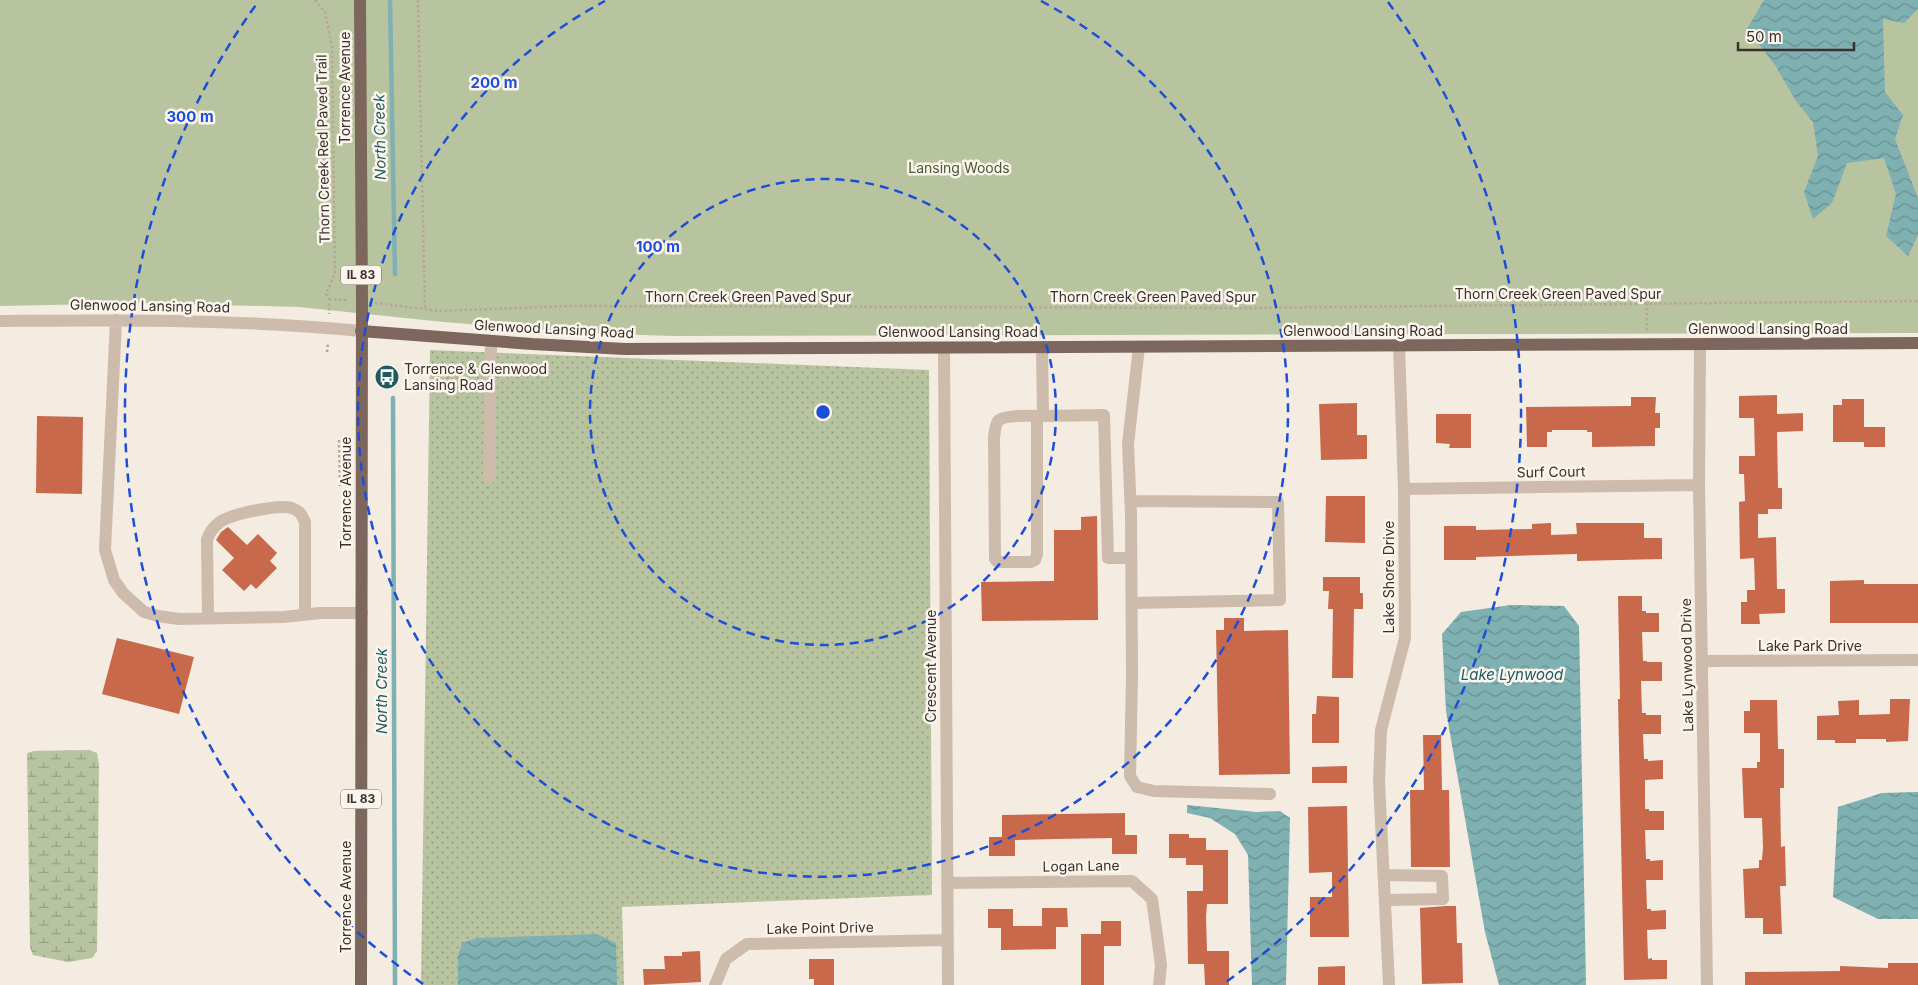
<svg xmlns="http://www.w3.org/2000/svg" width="1918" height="985" viewBox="0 0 1918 985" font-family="Inter,sans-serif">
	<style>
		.grass { fill: url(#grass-dots) }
		.wetland { fill: url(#wetland-marsh) }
		.park { fill: #b8c4a0 }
		.water { fill: url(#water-waves) }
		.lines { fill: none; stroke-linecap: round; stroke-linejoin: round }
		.stream { stroke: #7fb0b2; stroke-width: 4.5 }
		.building { fill: #c8694b }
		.path { stroke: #b9a596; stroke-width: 2.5; stroke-dasharray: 2.5 2.5; stroke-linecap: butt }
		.minor { stroke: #cdbbac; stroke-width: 12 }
		.major { stroke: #7d675c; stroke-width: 12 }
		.ring { fill: none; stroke: #1d4ed8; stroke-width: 2.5; stroke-dasharray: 9 6 }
		.labels { text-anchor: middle; stroke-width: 5; stroke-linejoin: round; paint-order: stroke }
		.shield { fill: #fbf5ee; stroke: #756b66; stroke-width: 1 }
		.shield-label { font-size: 12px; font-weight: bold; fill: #3b302b }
		.street-label { font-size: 14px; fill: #3b302b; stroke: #fbf5ee }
		.park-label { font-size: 14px; fill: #4a5a2e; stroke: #fbf5ee }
		.poi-label { font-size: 14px; fill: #3b302b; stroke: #fbf5ee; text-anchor: start }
		.water-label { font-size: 15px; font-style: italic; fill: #1f5a5e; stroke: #fbf5ee }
		.centre { fill: #1d4ed8; stroke: #fbf5ee; stroke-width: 2.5 }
		.ring-label { font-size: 15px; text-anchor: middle; font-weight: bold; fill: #1d4ed8; stroke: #fbf5ee; stroke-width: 5; stroke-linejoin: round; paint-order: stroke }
	</style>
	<defs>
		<pattern id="grass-dots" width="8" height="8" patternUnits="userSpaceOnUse" patternTransform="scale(1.25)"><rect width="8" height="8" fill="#b8c4a0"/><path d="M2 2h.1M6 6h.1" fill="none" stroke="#97a083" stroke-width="1.8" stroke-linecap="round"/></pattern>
		<pattern id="wetland-marsh" width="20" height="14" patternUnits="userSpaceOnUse" patternTransform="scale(1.25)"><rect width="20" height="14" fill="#b8c4a0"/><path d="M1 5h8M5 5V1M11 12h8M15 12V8" fill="none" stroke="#97a083"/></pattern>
		<pattern id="water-waves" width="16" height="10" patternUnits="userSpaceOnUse" patternTransform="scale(1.25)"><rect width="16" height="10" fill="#7fb0b2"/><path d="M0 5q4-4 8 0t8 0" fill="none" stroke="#699091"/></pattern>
	</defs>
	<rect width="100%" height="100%" fill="#f4ebe1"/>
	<!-- grass -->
	<path class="grass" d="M 430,350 L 929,370 L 932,895 L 622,907 L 624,985 L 421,985 Z"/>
	<!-- wetland -->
	<path class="wetland" d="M 89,750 L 97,753 L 99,764 L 97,951 L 92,958 L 68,962 L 33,955 L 30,947 L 27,753 L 34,751 Z"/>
	<!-- park -->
	<path class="park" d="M 0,0 L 1918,0 L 1918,333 L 673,336 L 584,333 L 444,322 L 299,307 L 145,303 L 0,306 Z"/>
	<!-- water -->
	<path class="water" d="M 1764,0 L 1918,0 L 1918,9 L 1904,23 L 1883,19 L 1885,92 L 1903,115 L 1895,139 L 1918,198 L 1918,235 L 1908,256 L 1886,236 L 1896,194 L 1884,158 L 1847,163 L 1832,203 L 1813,219 L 1804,192 L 1818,156 L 1813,122 L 1796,101 L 1775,65 L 1747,29 Z
		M 1511,605 L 1564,606 L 1579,626 L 1586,985 L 1499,985 L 1485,932 L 1446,711 L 1442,634 L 1461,612 Z
		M 1918,792 L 1918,919 L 1878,919 L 1833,897 L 1838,807 L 1882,793 Z
		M 1187,805 L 1256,812 L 1280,811 L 1290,818 L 1286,985 L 1252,985 L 1248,855 L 1235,834 L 1210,818 L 1187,813 Z
		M 597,934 L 616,943 L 617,985 L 458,985 L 458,956 L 462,943 L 477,938 Z"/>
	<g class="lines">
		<!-- stream -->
		<path class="stream" d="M 390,0 L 395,274
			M 393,398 L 395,985"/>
	</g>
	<!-- building -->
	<path class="building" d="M 1777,395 L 1777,414 L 1803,413 L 1803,431 L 1777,432 L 1778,488 L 1782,488 L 1782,509 L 1768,509 L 1768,514 L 1758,514 L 1758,538 L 1776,537 L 1777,589 L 1785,589 L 1785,613 L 1759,614 L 1760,624 L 1741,624 L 1741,602 L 1747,602 L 1747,590 L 1755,590 L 1754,558 L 1740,559 L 1739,502 L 1745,501 L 1744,474 L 1739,474 L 1739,456 L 1755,456 L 1754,418 L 1739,418 L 1739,396 Z
		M 1631,397 L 1656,397 L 1655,413 L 1660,413 L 1660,428 L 1655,428 L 1655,446 L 1592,447 L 1592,432 L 1587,432 L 1587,430 L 1552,430 L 1552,432 L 1547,432 L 1547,447 L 1527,447 L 1526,407 L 1631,406 Z
		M 1842,399 L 1864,399 L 1864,427 L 1885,427 L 1885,447 L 1864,447 L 1864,442 L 1833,442 L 1833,405 L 1842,405 Z
		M 1357,403 L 1357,435 L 1367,435 L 1367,459 L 1321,460 L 1319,404 Z
		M 1436,414 L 1471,414 L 1471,448 L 1449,448 L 1450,444 L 1436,443 Z
		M 37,416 L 83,417 L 82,494 L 36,493 Z
		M 1326,496 L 1365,496 L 1365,543 L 1325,542 Z
		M 1097,516 L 1098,620 L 982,621 L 981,582 L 1054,581 L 1054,530 L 1081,530 L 1081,517 Z
		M 1551,523 L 1551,535 L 1577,534 L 1576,523 L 1644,523 L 1644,538 L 1662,538 L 1662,559 L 1577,561 L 1577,554 L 1476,557 L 1476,560 L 1444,560 L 1444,526 L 1476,526 L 1476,530 L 1532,529 L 1532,524 Z
		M 228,527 L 247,545 L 258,534 L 277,553 L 270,561 L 277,568 L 256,589 L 251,584 L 244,591 L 222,570 L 234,558 L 216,540 L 221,532 Z
		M 1323,577 L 1360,577 L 1360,593 L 1363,593 L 1363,609 L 1354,609 L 1353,678 L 1332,678 L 1333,609 L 1328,609 L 1329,591 L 1323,591 Z
		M 1864,580 L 1864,584 L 1918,584 L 1918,623 L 1830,623 L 1830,581 Z
		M 1618,596 L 1642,596 L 1642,611 L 1646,611 L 1646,613 L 1659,613 L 1659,632 L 1642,632 L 1643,661 L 1647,661 L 1647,662 L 1662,662 L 1662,681 L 1641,681 L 1642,713 L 1646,713 L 1646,715 L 1661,715 L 1661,734 L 1643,734 L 1644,759 L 1648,759 L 1648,761 L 1663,760 L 1663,779 L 1645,780 L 1645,809 L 1649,809 L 1649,811 L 1664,811 L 1664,830 L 1645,830 L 1646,859 L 1650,859 L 1650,861 L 1663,860 L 1663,880 L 1646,880 L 1647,909 L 1651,909 L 1651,911 L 1666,910 L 1666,929 L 1647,930 L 1648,959 L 1652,958 L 1652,960 L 1667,960 L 1667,979 L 1624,980 L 1618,699 L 1620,699 Z
		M 1224,618 L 1244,618 L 1244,631 L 1288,630 L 1290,774 L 1219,775 L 1216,630 L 1224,630 Z
		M 117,638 L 194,657 L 179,714 L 102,694 Z
		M 1317,696 L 1339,697 L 1339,743 L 1312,743 L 1312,714 L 1316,714 Z
		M 1890,699 L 1910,699 L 1908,741 L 1886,742 L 1886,739 L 1856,739 L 1856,743 L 1835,743 L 1835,740 L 1817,740 L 1817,716 L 1839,715 L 1838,701 L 1859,700 L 1859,715 L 1890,714 Z
		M 1750,700 L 1777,700 L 1778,749 L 1784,749 L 1784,788 L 1780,788 L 1781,847 L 1785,846 L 1786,886 L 1780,886 L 1782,934 L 1763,934 L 1763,918 L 1745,918 L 1743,869 L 1759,868 L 1759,860 L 1762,860 L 1763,847 L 1762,818 L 1744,818 L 1742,768 L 1757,768 L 1757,762 L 1760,762 L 1760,733 L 1744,733 L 1744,711 L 1750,711 Z
		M 1423,735 L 1441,735 L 1442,790 L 1449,790 L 1450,867 L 1411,867 L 1410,790 L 1424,790 Z
		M 1347,766 L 1347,783 L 1312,783 L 1312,767 Z
		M 1347,806 L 1349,937 L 1310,937 L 1310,897 L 1332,897 L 1332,872 L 1309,873 L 1308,807 Z
		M 1125,813 L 1125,835 L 1137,835 L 1137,854 L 1112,854 L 1112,838 L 1056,839 L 1015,840 L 1015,856 L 989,856 L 989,837 L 1002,837 L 1002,815 Z
		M 1169,834 L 1189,834 L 1189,838 L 1206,838 L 1206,850 L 1228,850 L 1228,904 L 1207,904 L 1206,917 L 1207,951 L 1229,951 L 1229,985 L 1205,985 L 1204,964 L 1188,964 L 1187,891 L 1203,891 L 1203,865 L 1186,865 L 1186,858 L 1169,858 Z
		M 1446,906 L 1456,906 L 1457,943 L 1462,943 L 1463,983 L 1422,984 L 1420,908 Z
		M 1042,908 L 1067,908 L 1068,927 L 1056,927 L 1056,949 L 1001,950 L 1001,928 L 988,928 L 988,909 L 1013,909 L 1013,926 L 1042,926 Z
		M 1101,921 L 1121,921 L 1121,946 L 1104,946 L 1104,985 L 1081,985 L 1081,934 L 1101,934 Z
		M 700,951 L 701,982 L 644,985 L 643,969 L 665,969 L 664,956 L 682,956 L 682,952 Z
		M 809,959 L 834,959 L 834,985 L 814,985 L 814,979 L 809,979 Z
		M 1888,963 L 1918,963 L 1918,985 L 1745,985 L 1745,972 L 1840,971 L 1840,966 L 1888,968 Z
		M 1345,966 L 1345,985 L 1318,985 L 1318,967 Z"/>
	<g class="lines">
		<!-- path -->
		<path class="path" d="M 315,0 L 325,12 L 332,47 L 335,274 L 326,294 L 329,299 L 329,314
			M 418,0 L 425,308
			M 329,299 L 347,300
			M 375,303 L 440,311 L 569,306 L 1245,308 L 1918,301
			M 1647,303 L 1647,332
			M 327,352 L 328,342
			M 339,440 L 340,486"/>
		<!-- minor -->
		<path class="minor" d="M 116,320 L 105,550 L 114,580 L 123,593 L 144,612 L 158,616 L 179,619 L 284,617 L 320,613 L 362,613
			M 0,321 C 121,320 241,319 361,331
			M 1700,344 L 1699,485 L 1707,985
			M 1042,347 L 1043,416 L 1104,415 L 1108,558 L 1131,558
			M 1139,347 L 1128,444 L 1131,514 L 1132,675 L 1130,776 L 1137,787 L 1154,791 L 1270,794
			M 944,348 L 948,985
			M 1037,416 L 1037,554 L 1035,560 L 1031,562 L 998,562 L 995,559 L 994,437 C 995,432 995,425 998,421 C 1004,414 1033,416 1043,416
			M 489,478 L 491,341
			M 1404,489 L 1699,485
			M 1130,501 L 1278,502 L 1280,600 L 1132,603
			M 208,618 L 207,540 C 209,533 213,527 220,522 C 231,514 279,504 292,508 C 300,511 302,515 305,522 L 305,614
			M 1702,661 L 1918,660
			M 1384,875 L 1442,876 L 1443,899 L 1385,900
			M 947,883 L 1132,881 L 1152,899 L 1161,965 L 1159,985
			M 715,985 L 726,959 L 747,944 L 948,940
			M 1389,985 L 1379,781 L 1381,730 L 1405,638 L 1404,489 L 1399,346"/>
		<!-- major -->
		<path class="major" d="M 360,0 L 362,301 L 361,985
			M 361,331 L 532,344 L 625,349 L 1918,343"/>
	</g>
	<!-- distance rings -->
	<g class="ring">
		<circle cx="823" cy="412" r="233"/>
		<path d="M1041 1A465 465 0 1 1 605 1"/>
		<path d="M423 984A698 698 0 0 1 258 2M1388 2A698 698 0 0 1 1223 984"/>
	</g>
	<!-- icons -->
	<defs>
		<symbol id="bus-disc" viewBox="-11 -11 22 22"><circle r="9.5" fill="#1f5a5e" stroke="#fbf5ee"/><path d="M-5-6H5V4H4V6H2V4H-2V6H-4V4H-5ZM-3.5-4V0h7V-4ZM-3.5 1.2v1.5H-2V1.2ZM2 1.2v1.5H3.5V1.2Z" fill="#fff"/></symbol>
	</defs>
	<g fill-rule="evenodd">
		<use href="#bus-disc" x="373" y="363" width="28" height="28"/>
	</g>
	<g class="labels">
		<!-- shield labels -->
		<g class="shield">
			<rect x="341" y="265.5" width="40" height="19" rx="4"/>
			<rect x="341" y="789.5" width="40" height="19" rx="4"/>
		</g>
		<g class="shield-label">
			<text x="361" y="279">IL 83</text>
			<text x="361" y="803">IL 83</text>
		</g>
		<!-- street labels -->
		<g class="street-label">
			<text transform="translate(345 88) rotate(-90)" y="5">Torrence Avenue</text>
			<text transform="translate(323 149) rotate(-91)" y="5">Thorn Creek Red Paved Trail</text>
			<text x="1558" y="299">Thorn Creek Green Paved Spur</text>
			<text x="748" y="302">Thorn Creek Green Paved Spur</text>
			<text x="1153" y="302">Thorn Creek Green Paved Spur</text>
			<text transform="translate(150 306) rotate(1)" y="5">Glenwood Lansing Road</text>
			<text transform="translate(554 329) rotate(3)" y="5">Glenwood Lansing Road</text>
			<text x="1768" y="334">Glenwood Lansing Road</text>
			<text x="1363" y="336">Glenwood Lansing Road</text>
			<text x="958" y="337">Glenwood Lansing Road</text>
			<text transform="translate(1551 472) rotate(-1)" y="5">Surf Court</text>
			<text transform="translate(346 493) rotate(-90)" y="5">Torrence Avenue</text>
			<text transform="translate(1389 577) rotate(-90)" y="5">Lake Shore Drive</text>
			<text x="1810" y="651">Lake Park Drive</text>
			<text transform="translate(1687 665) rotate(-91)" y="5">Lake Lynwood Drive</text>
			<text transform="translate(931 666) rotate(-90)" y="5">Crescent Avenue</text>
			<text transform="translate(1081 866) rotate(-1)" y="5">Logan Lane</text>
			<text transform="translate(346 897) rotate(-90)" y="5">Torrence Avenue</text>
			<text transform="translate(820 928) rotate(-1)" y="5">Lake Point Drive</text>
		</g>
		<!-- park labels -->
		<g class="park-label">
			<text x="959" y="173">Lansing Woods</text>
		</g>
		<!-- poi labels -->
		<g class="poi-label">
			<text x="404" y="374">Torrence &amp; Glenwood<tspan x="404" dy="16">Lansing Road</tspan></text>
		</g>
		<!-- water labels -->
		<g class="water-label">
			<text transform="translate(380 137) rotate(-91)" y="5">North Creek</text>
			<text x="1512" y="680">Lake Lynwood</text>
			<text transform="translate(382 691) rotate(-90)" y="5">North Creek</text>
		</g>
	</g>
	<circle cx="823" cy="412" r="8" class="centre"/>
	<g class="ring-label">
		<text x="494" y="88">200 m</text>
		<text x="190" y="122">300 m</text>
		<text x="658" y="252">100 m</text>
	</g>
	<!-- scale -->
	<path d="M1738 42v8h116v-8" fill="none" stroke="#3b302b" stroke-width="2.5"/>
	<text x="1746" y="42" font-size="15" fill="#3b302b" stroke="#fbf5ee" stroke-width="4" paint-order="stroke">50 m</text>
</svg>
